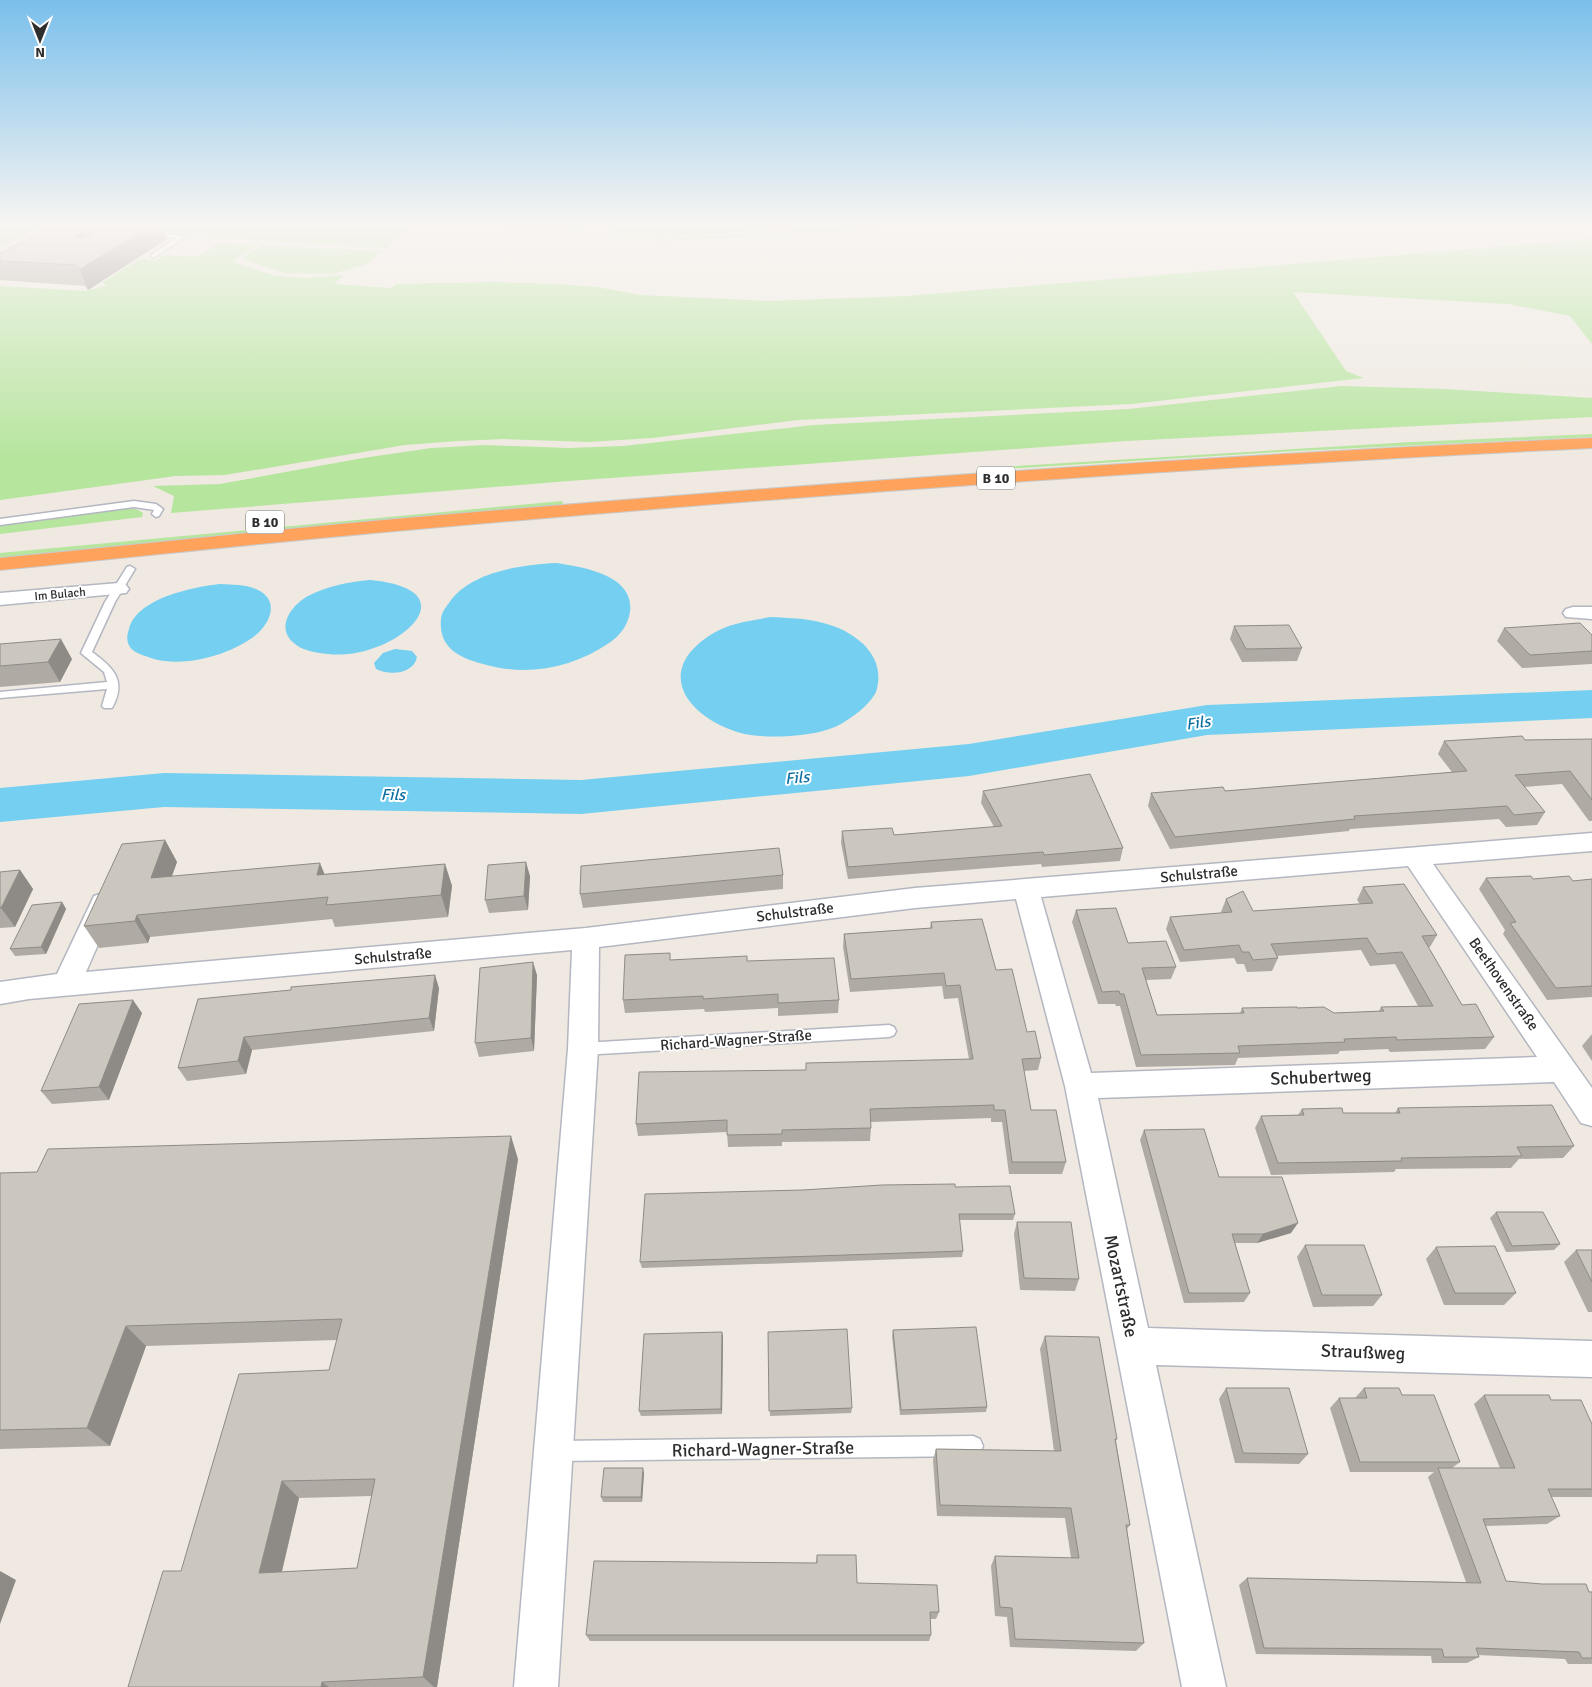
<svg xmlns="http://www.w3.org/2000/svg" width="1592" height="1687" viewBox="0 0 1592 1687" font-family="Signika,sans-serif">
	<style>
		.green { fill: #b6e59e }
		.water { fill: #75cff0 }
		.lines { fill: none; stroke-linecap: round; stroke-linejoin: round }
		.river { fill: #75cff0; fill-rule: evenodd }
		.lane-casing { stroke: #b4b7c1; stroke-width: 3 }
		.street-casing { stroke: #b4b7c1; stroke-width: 3 }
		.highway-casing { stroke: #c9c9c9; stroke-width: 2 }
		.lane { fill: #fff; fill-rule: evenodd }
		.street { fill: #fff; fill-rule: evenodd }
		.highway { fill: #ffa35c; fill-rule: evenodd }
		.wall { fill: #afaba4; fill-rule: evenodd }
		.shaded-wall { fill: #8e8b86 }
		.building { fill: #cbc7bf; stroke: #8e8b86; fill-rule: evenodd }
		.labels { text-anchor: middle; stroke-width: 4; stroke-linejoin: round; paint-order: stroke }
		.far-street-label { font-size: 12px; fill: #2e2e2e; stroke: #fff }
		.shield { fill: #fff; stroke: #6d6d6d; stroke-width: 1 }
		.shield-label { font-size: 14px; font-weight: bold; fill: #2e2e2e }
		.street-label { font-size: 15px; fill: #2e2e2e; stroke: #fff }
		.water-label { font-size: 16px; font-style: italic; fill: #0d6fa3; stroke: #fff }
		.near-street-label { font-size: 18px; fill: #2e2e2e; stroke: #fff }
	</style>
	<rect width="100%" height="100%" fill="#efe9e1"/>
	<!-- green -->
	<path class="green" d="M 0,223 L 58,223 L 41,227 L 0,247 Z
		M 152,223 L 327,223 L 408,228 L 386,248 L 142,233 Z
		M 480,223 L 561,223 L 556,229 L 476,227 Z
		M 567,223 L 851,223 L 706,234 L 660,236 L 616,235 L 606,226 L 597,225 L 577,231 L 563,229 Z
		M 893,223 L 940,223 L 787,235 L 668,241 L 617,240 L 561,234 L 618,239 L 671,239 Z
		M 1592,239 L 1592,344 L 1570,316 L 1508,304 L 1293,292 L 1346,371 L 1364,378 L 1131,404 L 798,420 L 652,438 L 589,442 L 503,439 L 458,441 L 405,445 L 225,475 L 176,476 L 0,500 L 0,286 L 85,291 L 106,286 L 103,282 L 140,259 L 157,260 L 165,255 L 197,257 L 218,243 L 256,245 L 232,262 L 276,276 L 305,278 L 344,275 L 334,284 L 392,288 L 396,284 L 492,282 L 554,284 L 597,287 L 641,295 L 769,301 L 907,296 Z
		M 261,245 L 381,251 L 367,264 L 332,274 L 285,273 L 242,259 Z
		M 1341,386 L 1445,389 L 1592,398 L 1592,417 L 1126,441 L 569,481 L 171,513 L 174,496 L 153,486 L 220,484 L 363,458 L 431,448 L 485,445 L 568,448 L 623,446 L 814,425 L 1129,409 Z
		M 1592,434 L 1592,437 L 1296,451 L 1003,469 L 1000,467 L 1411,442 Z
		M 562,501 L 564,505 L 0,558 L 0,553 Z
		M 119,509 L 136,509 L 143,513 L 142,517 L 0,534 L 0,526 Z"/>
	<!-- water -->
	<path class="water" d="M 556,563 C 583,567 635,575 630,612 C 628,625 620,636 609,643 C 573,668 526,677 483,664 C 471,661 457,656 449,647 C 442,639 440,630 441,619 C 442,612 445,608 449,603 C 470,571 522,565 556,563 Z
		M 370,580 C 478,590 391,662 328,654 C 317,653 304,651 295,644 C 275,629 290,606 308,596 C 328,586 348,582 370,580 Z
		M 220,584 C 233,585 246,584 258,590 C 282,602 268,627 252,638 C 226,656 185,667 154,659 C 146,656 135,654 130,647 C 126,641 127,635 129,629 C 137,598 193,587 220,584 Z
		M 770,617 C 790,618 810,618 830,625 C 856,633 882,654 878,683 C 877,687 877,691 875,694 C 866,708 855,715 841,724 C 827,732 806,735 790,736 C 773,737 754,737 737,732 C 685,715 654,670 712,634 C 729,623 750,621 770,617 Z
		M 395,649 L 412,651 L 417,657 C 414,674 389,676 376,669 L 374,663 L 383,653 Z"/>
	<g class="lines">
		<!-- river -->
		<path class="river" d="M 1592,690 L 1592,718 L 1207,735 L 969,776 L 581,814 L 164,807 L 0,822 L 0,788 L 164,773 L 581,780 L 969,744 L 1207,705 Z"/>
		<defs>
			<path id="lane" d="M 352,223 L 359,223 L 356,225 Z
				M 147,234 L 182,235 L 185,237 L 153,258 L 151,255 L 176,238 L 149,237 Z
				M 134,501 L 156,504 L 163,509 L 159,516 L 156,517 L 152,514 L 154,510 L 134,507 L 0,525 L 0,519 Z
				M 130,566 L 135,569 L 115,602 L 92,652 C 114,668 127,681 112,708 L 104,708 L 102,706 L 107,689 L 0,698 L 0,692 L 107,682 L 104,672 L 81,653 L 105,602 L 127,567 Z
				M 889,1025 L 894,1027 L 896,1031 L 894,1035 L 889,1037 L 583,1055 L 578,1053 L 576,1049 L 578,1045 L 583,1043 Z
				M 973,1436 L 980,1439 L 983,1446 L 980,1453 L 973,1456 L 557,1461 L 550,1458 L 547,1451 L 550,1444 L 557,1441 Z"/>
			<path id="street" d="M 119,583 L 126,585 L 129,589 L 126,593 L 0,605 L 0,593 Z
				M 1573,607 L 1592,607 L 1592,619 L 1566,617 L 1563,613 L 1566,609 Z
				M 1592,833 L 1592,851 L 1433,864 L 1592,1088 L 1592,1126 L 1581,1123 L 1554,1082 L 1098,1098 L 1148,1328 L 1592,1341 L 1592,1377 L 1156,1365 L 1226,1687 L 1182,1687 L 1065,1086 L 1016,899 L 915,908 L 599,947 L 598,1049 L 558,1687 L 514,1687 L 568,1049 L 572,950 L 29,999 L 0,1004 L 0,982 L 57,974 L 94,896 L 103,893 L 112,896 L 116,903 L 86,972 L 586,928 L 915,888 ZM 1408,866 L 1537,1057 L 1091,1073 L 1041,897 Z"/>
			<path id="highway" d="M 1592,438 L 1592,448 C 1197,467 802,495 407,530 C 271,542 136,557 0,570 L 0,558 C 136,545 271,530 407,518 C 802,484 1197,456 1592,438 Z"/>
		</defs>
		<!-- lane casing -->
		<use href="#lane" class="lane-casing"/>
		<!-- street casing -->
		<use href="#street" class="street-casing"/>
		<!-- highway casing -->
		<use href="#highway" class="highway-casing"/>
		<!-- lane -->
		<use href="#lane" class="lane"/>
		<!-- street -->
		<use href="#street" class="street"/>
		<!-- highway -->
		<use href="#highway" class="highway"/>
	</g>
	<!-- wall -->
	<path class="wall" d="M 58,223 L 161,223 L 167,239 L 88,290 L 85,286 L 0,280 L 0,253 Z
		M 1234,626 L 1302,648 L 1297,661 L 1242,662 L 1230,639 Z
		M 1504,628 L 1592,635 L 1592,664 L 1522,668 L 1497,641 Z
		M 0,644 L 72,659 L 60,682 L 0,687 Z
		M 1592,739 L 1592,821 L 1589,821 L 1562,784 L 1524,787 L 1545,812 L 1537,825 L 1506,827 L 1499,819 L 1350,829 L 1349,831 L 1170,849 L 1148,806 L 1151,793 L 1225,791 L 1452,772 L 1438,754 L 1444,741 Z
		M 983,791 L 1123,848 L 1120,861 L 1042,867 L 1041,864 L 848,879 L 841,843 L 842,831 L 894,835 L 994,827 L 981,803 Z
		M 165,840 L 177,862 L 172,876 L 325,874 L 445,864 L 452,886 L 448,917 L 335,927 L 332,919 L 150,937 L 148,943 L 99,948 L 84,926 Z
		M 20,870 L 33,889 L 15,927 L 0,928 L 0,872 Z
		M 783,875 L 783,889 L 583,908 L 580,894 Z
		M 530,876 L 528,910 L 489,913 L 485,900 Z
		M 1486,878 L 1573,881 L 1592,879 L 1592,997 L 1547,1000 L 1503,934 L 1505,930 L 1479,889 Z
		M 1363,887 L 1437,935 L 1430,947 L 1428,947 L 1462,1005 L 1494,1037 L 1485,1049 L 1390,1052 L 1388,1049 L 1340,1051 L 1338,1054 L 1238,1058 L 1235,1065 L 1136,1067 L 1120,1006 L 1116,1006 L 1115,1004 L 1098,1004 L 1072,922 L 1076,910 L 1128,943 L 1176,967 L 1171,979 L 1146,980 L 1157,1015 L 1240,1013 L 1242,1008 L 1297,1008 L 1334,1013 L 1379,1011 L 1381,1007 L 1418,1006 L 1395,964 L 1370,966 L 1361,950 L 1276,956 L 1278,958 L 1272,971 L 1247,972 L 1244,964 L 1237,964 L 1234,958 L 1180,962 L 1166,929 L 1170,917 L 1222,913 L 1221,912 L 1226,899 L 1253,911 L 1360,904 L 1357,900 Z
		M 62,902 L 66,909 L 46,954 L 15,956 L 10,949 Z
		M 931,922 L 996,970 L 1027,1032 L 1041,1058 L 1038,1070 L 1024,1071 L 1031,1110 L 1066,1162 L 1062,1174 L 1009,1174 L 1002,1122 L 991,1122 L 991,1118 L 871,1122 L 871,1128 L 870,1141 L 782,1142 L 782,1146 L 728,1147 L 727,1132 L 638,1136 L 636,1124 L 806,1070 L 969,1059 L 958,998 L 944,999 L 942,986 L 850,992 L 843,947 L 844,934 L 930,928 Z
		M 671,960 L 747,961 L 839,1000 L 838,1013 L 778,1016 L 778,1008 L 705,1012 L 704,1009 L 625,1013 L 623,1000 Z
		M 537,975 L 534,1051 L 479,1057 L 475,1043 Z
		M 439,988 L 434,1031 L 252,1050 L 246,1074 L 187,1081 L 178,1068 L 198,999 Z
		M 142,1013 L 109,1100 L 52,1104 L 41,1091 Z
		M 1592,1034 L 1592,1061 L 1582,1046 Z
		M 1398,1108 L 1574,1146 L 1563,1158 L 1519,1159 L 1511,1168 L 1396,1169 L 1394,1172 L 1271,1175 L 1255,1128 L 1261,1116 L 1298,1115 L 1302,1109 L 1343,1113 L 1395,1113 Z
		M 1144,1130 L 1219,1177 L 1291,1233 L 1257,1243 L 1235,1243 L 1250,1293 L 1244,1302 L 1184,1303 L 1140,1140 Z
		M 518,1159 L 437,1687 L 128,1687 L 181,1571 L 329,1370 L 337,1340 L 146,1346 L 110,1446 L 0,1449 L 0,1173 ZM 372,1496 L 357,1568 L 282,1572 L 299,1498 Z
		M 955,1187 L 1015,1214 L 1013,1220 L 959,1220 L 963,1251 L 962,1257 L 642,1268 L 640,1262 Z
		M 1496,1212 L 1560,1244 L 1554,1250 L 1506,1252 L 1490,1218 Z
		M 1017,1222 L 1079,1279 L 1075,1291 L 1020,1290 L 1014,1234 Z
		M 1305,1245 L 1382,1295 L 1373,1306 L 1313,1307 L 1297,1257 Z
		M 1436,1247 L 1516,1293 L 1504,1305 L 1444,1305 L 1426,1259 Z
		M 1576,1250 L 1592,1250 L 1592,1312 L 1588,1312 L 1564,1262 Z
		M 893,1330 L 987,1407 L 986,1412 L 900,1415 L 892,1336 Z
		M 722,1332 L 723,1337 L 722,1414 L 641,1416 L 639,1411 Z
		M 768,1332 L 852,1408 L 851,1413 L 770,1416 Z
		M 1045,1336 L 1117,1439 L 1116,1441 L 1130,1525 L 1127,1529 L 1144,1643 L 1136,1651 L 1010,1647 L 1007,1617 L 995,1616 L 991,1566 L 995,1556 L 1071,1558 L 1065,1518 L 937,1516 L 933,1460 L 936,1449 L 1054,1451 L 1040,1349 Z
		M 1226,1388 L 1308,1454 L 1299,1464 L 1235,1463 L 1219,1399 Z
		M 1364,1388 L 1402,1395 L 1460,1462 L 1452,1468 L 1500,1468 L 1474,1404 L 1484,1395 L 1551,1400 L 1592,1424 L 1592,1497 L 1551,1497 L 1560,1516 L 1547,1524 L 1486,1526 L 1506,1581 L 1592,1592 L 1592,1664 L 1568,1664 L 1565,1659 L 1478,1655 L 1479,1657 L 1467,1663 L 1432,1663 L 1431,1656 L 1256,1654 L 1239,1585 L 1247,1578 L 1466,1582 L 1428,1477 L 1434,1472 L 1350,1472 L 1330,1408 L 1339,1398 L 1355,1398 Z
		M 644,1473 L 642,1502 L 603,1502 L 601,1497 Z
		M 817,1555 L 857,1583 L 939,1612 L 936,1619 L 930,1619 L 931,1635 L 929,1641 L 590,1641 L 586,1635 L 816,1563 Z"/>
	<!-- shaded-wall -->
	<path class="shaded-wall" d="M 96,223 L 104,242 L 83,256 L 75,236 Z
		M 156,223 L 161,223 L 167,239 L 88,290 L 80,269 Z
		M 61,639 L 72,659 L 60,682 L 48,662 Z
		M 165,840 L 177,862 L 163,900 L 151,878 Z
		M 526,862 L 530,876 L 528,910 L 524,896 Z
		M 320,863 L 329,885 L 317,875 Z
		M 445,864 L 452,886 L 448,917 L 441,895 Z
		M 20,870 L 33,889 L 15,927 L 1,908 Z
		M 62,902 L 66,909 L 46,954 L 41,947 Z
		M 137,915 L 150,937 L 148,943 L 135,921 Z
		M 533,962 L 537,975 L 534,1051 L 531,1038 Z
		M 435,975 L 439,988 L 434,1031 L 429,1018 Z
		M 133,1000 L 142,1013 L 109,1100 L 99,1087 Z
		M 244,1037 L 252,1050 L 246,1074 L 238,1061 Z
		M 511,1136 L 518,1159 L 437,1687 L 434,1687 L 423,1677 Z
		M 1298,1223 L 1291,1233 L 1257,1243 L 1263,1234 Z
		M 126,1326 L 146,1346 L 110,1446 L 87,1428 Z
		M 722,1332 L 723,1337 L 722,1414 L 721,1409 Z
		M 643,1468 L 644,1473 L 642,1502 L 641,1497 Z
		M 282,1481 L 299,1498 L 278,1587 L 259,1573 Z
		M 0,1571 L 16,1580 L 0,1624 Z
		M 322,1682 L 329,1687 L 321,1687 Z"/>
	<!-- building -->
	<path class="building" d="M 58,223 L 156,223 L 80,269 L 76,265 L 0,261 L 0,253 ZM 96,223 L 104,225 L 103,227 L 82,239 L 75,236 Z
		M 1580,623 L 1592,635 L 1592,651 L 1530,655 L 1504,628 Z
		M 1289,625 L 1302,648 L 1246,649 L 1234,626 Z
		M 61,639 L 48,662 L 0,666 L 0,644 Z
		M 1522,736 L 1525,740 L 1592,739 L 1592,800 L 1570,771 L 1515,775 L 1545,812 L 1514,815 L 1507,806 L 1354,816 L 1355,819 L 1175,837 L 1151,793 L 1223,787 L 1225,791 L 1467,771 L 1444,741 Z
		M 1090,774 L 1123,848 L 1044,855 L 1043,852 L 848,867 L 842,831 L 892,828 L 894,835 L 1002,826 L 983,791 Z
		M 165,840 L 151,878 L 320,863 L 317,875 L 445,864 L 441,895 L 326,905 L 328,897 L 137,915 L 135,921 L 84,926 L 122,844 Z
		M 779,848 L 783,875 L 580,894 L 581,866 Z
		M 526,862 L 524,896 L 485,900 L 488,865 Z
		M 20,870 L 1,908 L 0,908 L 0,872 Z
		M 1531,876 L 1533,879 L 1569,876 L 1573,881 L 1592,879 L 1592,986 L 1556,988 L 1510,923 L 1516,922 L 1486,878 Z
		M 1404,884 L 1437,935 L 1422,936 L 1462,1005 L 1476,1004 L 1494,1037 L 1397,1040 L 1396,1037 L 1344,1039 L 1345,1042 L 1238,1046 L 1240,1053 L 1141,1055 L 1124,994 L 1120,994 L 1119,991 L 1102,992 L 1076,910 L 1116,908 L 1128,943 L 1166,941 L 1176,967 L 1142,968 L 1157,1015 L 1244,1013 L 1242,1008 L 1297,1007 L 1297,1008 L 1324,1007 L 1334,1013 L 1384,1011 L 1381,1007 L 1433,1006 L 1402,952 L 1377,954 L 1367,938 L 1271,944 L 1278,958 L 1253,960 L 1249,952 L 1242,952 L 1239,945 L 1184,950 L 1170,917 L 1232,912 L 1226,899 L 1243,891 L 1253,911 L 1373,903 L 1363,887 Z
		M 62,902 L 41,947 L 10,949 L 32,905 Z
		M 982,919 L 996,970 L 1012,969 L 1027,1032 L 1035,1031 L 1041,1058 L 1022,1059 L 1031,1110 L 1056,1110 L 1066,1162 L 1012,1162 L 1005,1110 L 994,1110 L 994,1105 L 870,1109 L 871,1128 L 782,1130 L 782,1134 L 727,1135 L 727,1120 L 636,1124 L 639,1072 L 806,1070 L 806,1063 L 973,1059 L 960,985 L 946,986 L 944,973 L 851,979 L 844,934 L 932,928 L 931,922 Z
		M 670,953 L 670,960 L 747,956 L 747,961 L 834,958 L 839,1000 L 778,1003 L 778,994 L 703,999 L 703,996 L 623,1000 L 625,955 Z
		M 533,962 L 531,1038 L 475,1043 L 480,968 Z
		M 435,975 L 429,1018 L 244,1037 L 238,1061 L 178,1068 L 198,999 L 291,990 L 291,987 Z
		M 133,1000 L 99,1087 L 41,1091 L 79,1004 Z
		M 1552,1105 L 1574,1146 L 1517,1147 L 1522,1156 L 1401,1158 L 1402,1161 L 1278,1163 L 1261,1116 L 1304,1115 L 1302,1109 L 1342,1108 L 1343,1113 L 1400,1113 L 1398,1108 Z
		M 1204,1129 L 1219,1177 L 1282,1177 L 1298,1223 L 1263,1234 L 1232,1234 L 1250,1293 L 1189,1293 L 1144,1130 Z
		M 511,1136 L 423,1677 L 322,1682 L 321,1687 L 128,1687 L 163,1571 L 181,1571 L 239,1374 L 329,1370 L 342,1319 L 126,1326 L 87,1428 L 0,1430 L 0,1173 L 37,1172 L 48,1149 ZM 375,1479 L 357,1568 L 259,1573 L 282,1481 Z
		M 955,1184 L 955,1187 L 1010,1186 L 1015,1214 L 959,1214 L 963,1251 L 640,1262 L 645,1194 L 803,1190 L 882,1185 Z
		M 1496,1212 L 1543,1212 L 1560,1244 L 1512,1246 Z
		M 1017,1222 L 1071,1222 L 1079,1279 L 1024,1278 Z
		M 1305,1245 L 1364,1245 L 1382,1295 L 1322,1295 Z
		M 1495,1246 L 1516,1293 L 1455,1293 L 1436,1247 Z
		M 1576,1250 L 1592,1250 L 1592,1282 Z
		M 976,1327 L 987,1407 L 901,1410 L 893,1330 Z
		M 847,1329 L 852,1408 L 769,1411 L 768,1332 Z
		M 722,1332 L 721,1409 L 639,1411 L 644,1334 Z
		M 1045,1336 L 1099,1337 L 1117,1439 L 1115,1439 L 1130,1525 L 1126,1525 L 1144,1643 L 1015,1639 L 1012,1608 L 1000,1607 L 995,1556 L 1079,1558 L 1071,1508 L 940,1505 L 936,1449 L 1061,1451 Z
		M 1226,1388 L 1289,1388 L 1308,1454 L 1243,1453 Z
		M 1364,1388 L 1399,1388 L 1402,1395 L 1434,1395 L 1460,1462 L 1360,1462 L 1339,1398 L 1367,1398 Z
		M 1484,1395 L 1549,1395 L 1551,1400 L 1581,1400 L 1592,1424 L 1592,1489 L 1548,1489 L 1560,1516 L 1483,1519 L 1506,1581 L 1542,1584 L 1586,1584 L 1589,1592 L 1592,1592 L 1592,1658 L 1582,1658 L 1579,1652 L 1476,1648 L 1479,1657 L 1444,1657 L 1442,1649 L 1264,1648 L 1247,1578 L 1481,1583 L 1438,1468 L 1515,1468 Z
		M 604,1468 L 643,1468 L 641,1497 L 601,1497 Z
		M 817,1555 L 856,1555 L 857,1583 L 937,1585 L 939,1612 L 930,1612 L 931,1635 L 586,1635 L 594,1561 L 817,1563 Z"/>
	<!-- sky -->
	<linearGradient id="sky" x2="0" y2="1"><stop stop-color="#7abfeb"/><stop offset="0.49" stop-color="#f8f5f2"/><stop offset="1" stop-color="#f8f5f2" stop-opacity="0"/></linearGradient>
	<rect width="1592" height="459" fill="url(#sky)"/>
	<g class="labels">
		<!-- far-street labels -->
		<g class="far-street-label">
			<text transform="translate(60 594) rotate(-5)" y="4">Im Bulach</text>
		</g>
		<!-- shield labels -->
		<g class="shield">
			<rect x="977" y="466.5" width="38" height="23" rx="4"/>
			<rect x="246" y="510.5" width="38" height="23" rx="4"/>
		</g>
		<g class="shield-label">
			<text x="996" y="483">B 10</text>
			<text x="265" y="527">B 10</text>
		</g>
		<!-- street labels -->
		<g class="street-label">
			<text transform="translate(1199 874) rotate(-5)" y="5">Schulstraße</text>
			<text transform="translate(795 912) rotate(-7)" y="5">Schulstraße</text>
			<text transform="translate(393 956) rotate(-5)" y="5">Schulstraße</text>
			<text transform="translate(1504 984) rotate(55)" y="5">Beethovenstraße</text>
			<text transform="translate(736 1040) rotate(-4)" y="5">Richard-Wagner-Straße</text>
		</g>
		<!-- water labels -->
		<g class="water-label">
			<text transform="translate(1198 722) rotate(-8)" y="6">Fils</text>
			<text transform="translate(797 777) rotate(-5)" y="6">Fils</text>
			<text transform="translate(393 794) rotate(1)" y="6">Fils</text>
		</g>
		<!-- near-street labels -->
		<g class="near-street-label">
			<text transform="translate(1321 1077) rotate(-2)" y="6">Schubertweg</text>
			<text transform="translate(1121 1286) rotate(78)" y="6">Mozartstraße</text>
			<text transform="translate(1363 1352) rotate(2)" y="6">Straußweg</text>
			<text transform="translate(763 1449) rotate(-1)" y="6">Richard-Wagner-Straße</text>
		</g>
	</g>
	<!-- north arrow -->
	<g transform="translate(40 40) rotate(180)" stroke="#ffffff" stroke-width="4" paint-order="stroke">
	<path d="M0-4L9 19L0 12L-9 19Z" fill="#2e2e2e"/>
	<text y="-8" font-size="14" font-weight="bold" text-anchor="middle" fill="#2e2e2e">N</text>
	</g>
</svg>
